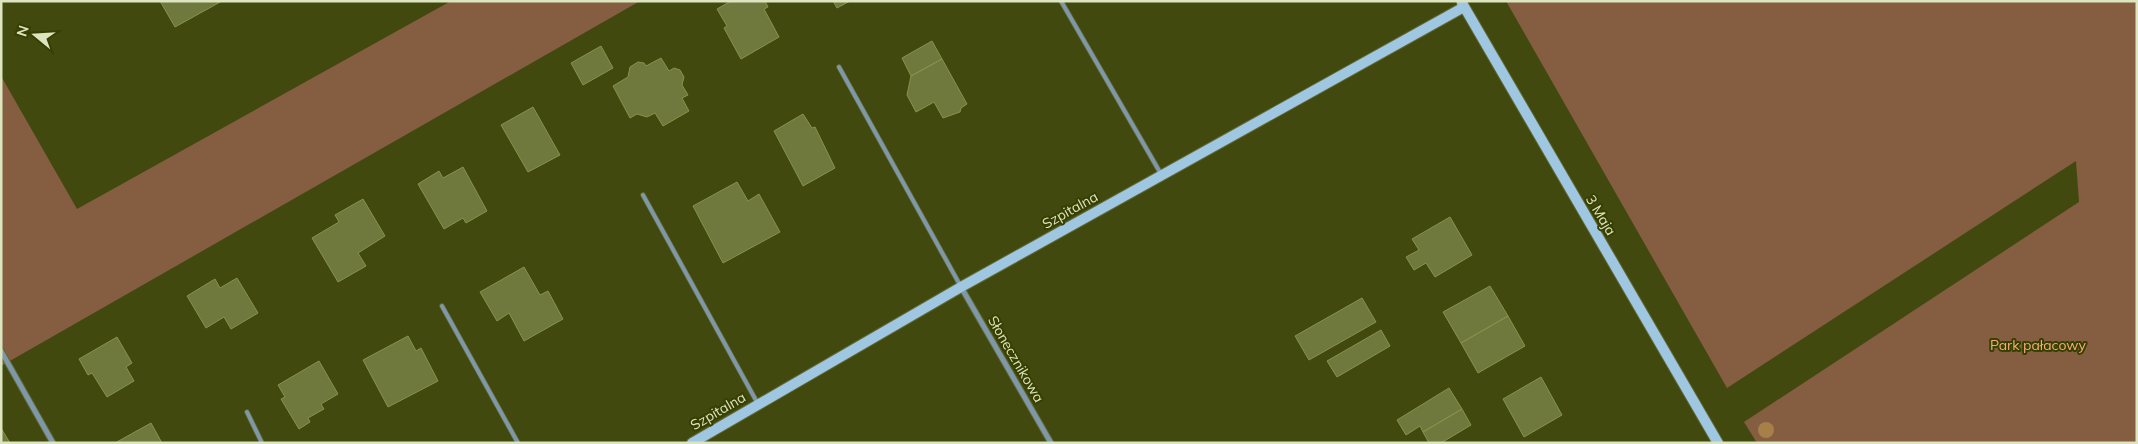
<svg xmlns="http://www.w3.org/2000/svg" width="2138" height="444" viewBox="0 0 2138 444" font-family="Mulish,sans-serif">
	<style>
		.green { fill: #855e41 }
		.building { fill: #6f793e; stroke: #879349 }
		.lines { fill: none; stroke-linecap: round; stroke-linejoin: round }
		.lane-casing { stroke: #616832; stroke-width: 5.5 }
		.street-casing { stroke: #616832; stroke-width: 7 }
		.secondary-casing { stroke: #616832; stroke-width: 12 }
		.lane { stroke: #7f98a9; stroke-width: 4 }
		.street { stroke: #7f98a9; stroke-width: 5 }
		.secondary { stroke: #9fc7e1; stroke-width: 10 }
		.tree { fill: #a68048 }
		.labels { text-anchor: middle; stroke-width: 4; stroke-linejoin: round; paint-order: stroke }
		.street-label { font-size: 14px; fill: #dde5c0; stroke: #373f01 }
		.park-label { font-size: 14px; fill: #f8ad76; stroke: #373f01 }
	</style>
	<rect width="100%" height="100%" fill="#42490f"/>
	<!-- green -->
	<path class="green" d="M 451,1 L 640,1 L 1,366 L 1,76 L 77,209 Z
		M 1506,1 L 2137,1 L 2137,443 L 1757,443 L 1744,422 L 2079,202 L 2076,161 L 1727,388 Z"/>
	<!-- building -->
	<path class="building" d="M 160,1 L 222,1 L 175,27 Z
		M 731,1 L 765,1 L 768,7 L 764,9 L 779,37 L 741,59 L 724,28 L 727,26 L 717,9 Z
		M 833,1 L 850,1 L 837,8 Z
		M 932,41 L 942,59 L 911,76 L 902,58 Z
		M 601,46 L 613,68 L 583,85 L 571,63 Z
		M 661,58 L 669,71 L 674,68 L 680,70 L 684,77 L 682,85 L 688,95 L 682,98 L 689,111 L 663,126 L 655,113 L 647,117 L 637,114 L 630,118 L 613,86 L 628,77 L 630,67 L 638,62 L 644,63 L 646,66 Z
		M 942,59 L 967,104 L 961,108 L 960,112 L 943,118 L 934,102 L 916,112 L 907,95 L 911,76 Z
		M 533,107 L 560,155 L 528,172 L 501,125 Z
		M 803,114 L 812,128 L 815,127 L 835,168 L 803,186 L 774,131 Z
		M 463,167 L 487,211 L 466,223 L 463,218 L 444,229 L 418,184 L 439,171 L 443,178 Z
		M 737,182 L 748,201 L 759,194 L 780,232 L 723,263 L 693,206 Z
		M 363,199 L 385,236 L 358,253 L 366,266 L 338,282 L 312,238 L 339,222 L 335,215 Z
		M 1450,217 L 1472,255 L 1435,277 L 1426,263 L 1414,270 L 1406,257 L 1419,250 L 1412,239 Z
		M 524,267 L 540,295 L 548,291 L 563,319 L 524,341 L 509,313 L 497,321 L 480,292 Z
		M 237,278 L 258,313 L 231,329 L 224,317 L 206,328 L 187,296 L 215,279 L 220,288 Z
		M 1490,286 L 1508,316 L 1461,343 L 1443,312 Z
		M 1362,298 L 1376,322 L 1309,360 L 1295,336 Z
		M 1508,316 L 1525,346 L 1478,373 L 1461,343 Z
		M 1381,330 L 1390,346 L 1337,377 L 1327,361 Z
		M 408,336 L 416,351 L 421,348 L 438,381 L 388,407 L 363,360 Z
		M 117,337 L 132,363 L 126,367 L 134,381 L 107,397 L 92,373 L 88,375 L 79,359 Z
		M 319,361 L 338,394 L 321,404 L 324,409 L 308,418 L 310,422 L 299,429 L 281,399 L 285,397 L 278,385 Z
		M 1541,377 L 1562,415 L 1524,437 L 1503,399 Z
		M 1449,388 L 1462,409 L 1423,432 L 1420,426 L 1406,435 L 1397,420 Z
		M 1462,409 L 1471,425 L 1441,443 L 1429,443 L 1423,432 Z
		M 151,423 L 162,443 L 115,443 Z
		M 1,429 L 1,428 L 10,443 L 1,443 Z"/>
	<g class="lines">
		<defs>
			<path id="lane" d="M 1061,1 L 1161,174
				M 839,67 L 960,285
				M 643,195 L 758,404
				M 442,306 L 518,443
				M 247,412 L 262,443"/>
			<path id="street" d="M 961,287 L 1051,443
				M 1,351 L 53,443"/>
			<path id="secondary" d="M 1462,3 L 1718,443
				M 692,443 L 961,287 L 1464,7"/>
		</defs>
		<!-- lane casing -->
		<use href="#lane" class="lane-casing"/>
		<!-- street casing -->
		<use href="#street" class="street-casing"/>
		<!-- secondary casing -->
		<use href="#secondary" class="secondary-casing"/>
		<!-- lane -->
		<use href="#lane" class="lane"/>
		<!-- street -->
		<use href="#street" class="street"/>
		<!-- secondary -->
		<use href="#secondary" class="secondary"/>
	</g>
	<!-- trees -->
	<circle class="tree" cx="1766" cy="430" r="8"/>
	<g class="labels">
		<!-- street labels -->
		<g class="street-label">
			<text transform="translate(1070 210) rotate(-29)" y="5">Szpitalna</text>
			<text transform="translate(1601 215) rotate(59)" y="5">3 Maja</text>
			<text transform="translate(1016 359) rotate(60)" y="5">Słonecznikowa</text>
			<text transform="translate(718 411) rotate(-30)" y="5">Szpitalna</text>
		</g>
		<!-- park labels -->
		<g class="park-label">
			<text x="2038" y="350">Park pałacowy</text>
		</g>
	</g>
	<!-- border -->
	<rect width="2138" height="444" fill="none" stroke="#dde5c0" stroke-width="5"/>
	<!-- north arrow -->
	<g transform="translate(35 35) rotate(288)" stroke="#373f01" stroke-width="4" paint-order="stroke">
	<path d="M0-4L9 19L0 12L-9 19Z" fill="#dde5c0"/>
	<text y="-8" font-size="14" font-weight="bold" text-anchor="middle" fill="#dde5c0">N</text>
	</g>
</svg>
